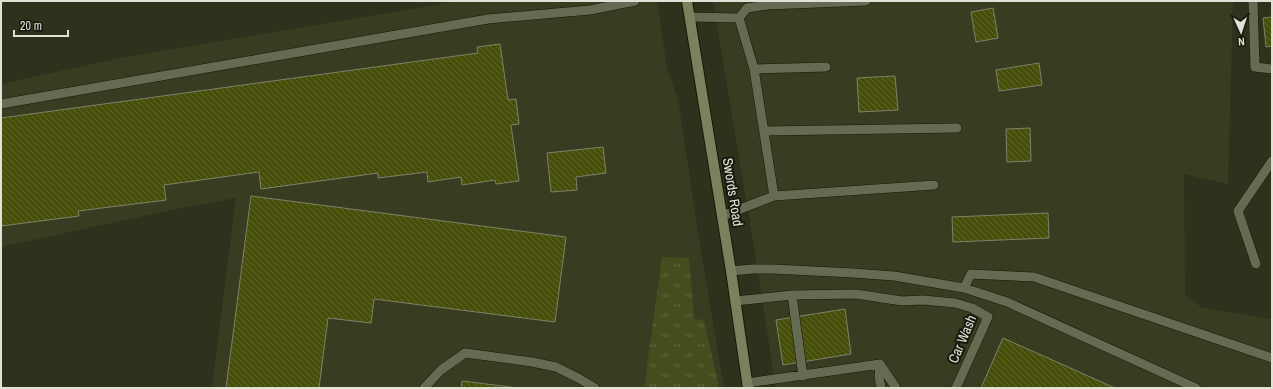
<svg xmlns="http://www.w3.org/2000/svg" width="1273" height="389" viewBox="0 0 1273 389" font-family="'Archivo Narrow',sans-serif">
	<style>
		.built { fill: #383c21 }
		.grass { fill: url(#grass-tufts) }
		.building { fill: url(#building-back-hatch); stroke: #7e826a }
		.lines { fill: none; stroke-linecap: round; stroke-linejoin: round }
		.lane-casing { stroke: #161905; stroke-width: 10 }
		.secondary-casing { stroke: #161905; stroke-width: 12 }
		.lane { stroke: #656a52; stroke-width: 9 }
		.secondary { stroke: #7a815c; stroke-width: 10 }
		.labels { text-anchor: middle; stroke-width: 4; stroke-linejoin: round; paint-order: stroke }
		.street-label { font-size: 14px; fill: #dfe2d4; stroke: #17190f }
	</style>
	<defs>
		<pattern id="grass-tufts" width="24" height="20" patternUnits="userSpaceOnUse"><rect width="24" height="20" fill="#464c1e"/><path d="M3 7l-1-3M5 7V3M7 7l1-3M15 17l-1-3M17 17v-4M19 17l1-3" fill="none" stroke="#60663e"/></pattern>
		<pattern id="building-back-hatch" width="6" height="6" patternUnits="userSpaceOnUse"><rect width="6" height="6" fill="#464e09"/><path d="M-1 5l2 2M0 0l6 6M5-1l2 2" fill="none" stroke="#60672c"/></pattern>
	</defs>
	<rect width="100%" height="100%" fill="#2e321c"/>
	<!-- built -->
	<path class="built" d="M 458,1 L 657,1 L 667,69 L 678,99 L 699,239 L 724,388 L 212,388 L 236,198 L 176,209 L 1,247 L 1,84 L 120,58 Z
		M 713,1 L 1233,1 L 1228,184 L 1184,174 L 1185,294 L 1202,308 L 1272,319 L 1272,388 L 776,388 L 753,241 Z"/>
	<!-- grass -->
	<path class="grass" d="M 662,257 L 689,258 L 694,319 L 704,320 L 719,388 L 644,388 Z"/>
	<!-- building -->
	<path class="building" d="M 993,8 L 998,38 L 976,42 L 971,12 Z
		M 1272,17 L 1272,46 L 1266,47 L 1263,18 Z
		M 500,44 L 508,100 L 516,99 L 519,124 L 511,125 L 519,181 L 496,184 L 495,180 L 462,185 L 461,177 L 428,182 L 427,172 L 378,178 L 378,173 L 261,189 L 259,172 L 164,185 L 166,200 L 78,211 L 79,216 L 1,226 L 1,118 L 478,53 L 477,47 Z
		M 1039,63 L 1042,85 L 999,91 L 996,70 Z
		M 895,76 L 898,110 L 859,112 L 857,78 Z
		M 1030,128 L 1031,161 L 1007,162 L 1006,129 Z
		M 603,147 L 606,173 L 576,177 L 577,190 L 551,192 L 547,153 Z
		M 251,196 L 566,237 L 555,322 L 374,299 L 371,323 L 328,318 L 319,388 L 226,388 Z
		M 1048,213 L 1049,238 L 953,242 L 952,217 Z
		M 845,309 L 851,354 L 783,365 L 776,320 Z
		M 1003,338 L 1115,388 L 981,388 Z
		M 462,381 L 519,388 L 461,388 Z"/>
	<g class="lines">
		<defs>
			<path id="lane" d="M 1253,1 L 1255,67 L 1272,69
				M 690,17 L 739,18 L 754,69 L 826,67
				M 739,18 L 747,8 L 767,5 L 866,1
				M 1,104 L 488,19 L 590,10 L 635,1
				M 764,131 L 957,128
				M 774,196 L 934,185
				M 722,216 L 774,196 L 754,69
				M 1256,264 L 1238,211 L 1272,161
				M 731,271 L 752,269 L 773,269 L 853,273 L 894,276 L 964,288 L 1007,302 L 1196,388
				M 964,288 L 971,274 L 1034,277 L 1272,358
				M 792,295 L 803,376
				M 735,301 L 792,295 L 856,294 L 902,301 L 923,300 L 955,303 L 972,308 L 988,317 L 956,388
				M 880,364 L 896,388
				M 880,364 L 879,377 L 881,388
				M 747,383 L 880,364
				M 424,388 L 441,370 L 465,353 L 532,362 L 556,367 L 580,379 L 595,388"/>
			<path id="secondary" d="M 687,1 L 731,271 L 748,388"/>
		</defs>
		<!-- lane casing -->
		<use href="#lane" class="lane-casing"/>
		<!-- secondary casing -->
		<use href="#secondary" class="secondary-casing"/>
		<!-- lane -->
		<use href="#lane" class="lane"/>
		<!-- secondary -->
		<use href="#secondary" class="secondary"/>
	</g>
	<g class="labels">
		<!-- street labels -->
		<g class="street-label">
			<text transform="translate(733 192) rotate(81)" y="5">Swords Road</text>
			<text transform="translate(962 339) rotate(-67)" y="5">Car Wash</text>
		</g>
	</g>
	<!-- border -->
	<rect width="1273" height="389" fill="none" stroke="#dfe2d4" stroke-width="4"/>
	<!-- north arrow -->
	<g transform="translate(1241 32) rotate(177)" stroke="#17190f" stroke-width="3" paint-order="stroke">
	<path d="M0-3L7 15L0 10L-7 15Z" fill="#dfe2d4"/>
	<text y="-6" font-size="11" font-weight="bold" text-anchor="middle" fill="#dfe2d4">N</text>
	</g>
	<!-- scale -->
	<path d="M14 30v6h54v-6" fill="none" stroke="#dfe2d4" stroke-width="2"/>
	<text x="20" y="30" font-size="12" fill="#dfe2d4" stroke="#17190f" stroke-width="3" paint-order="stroke">20 m</text>
</svg>
